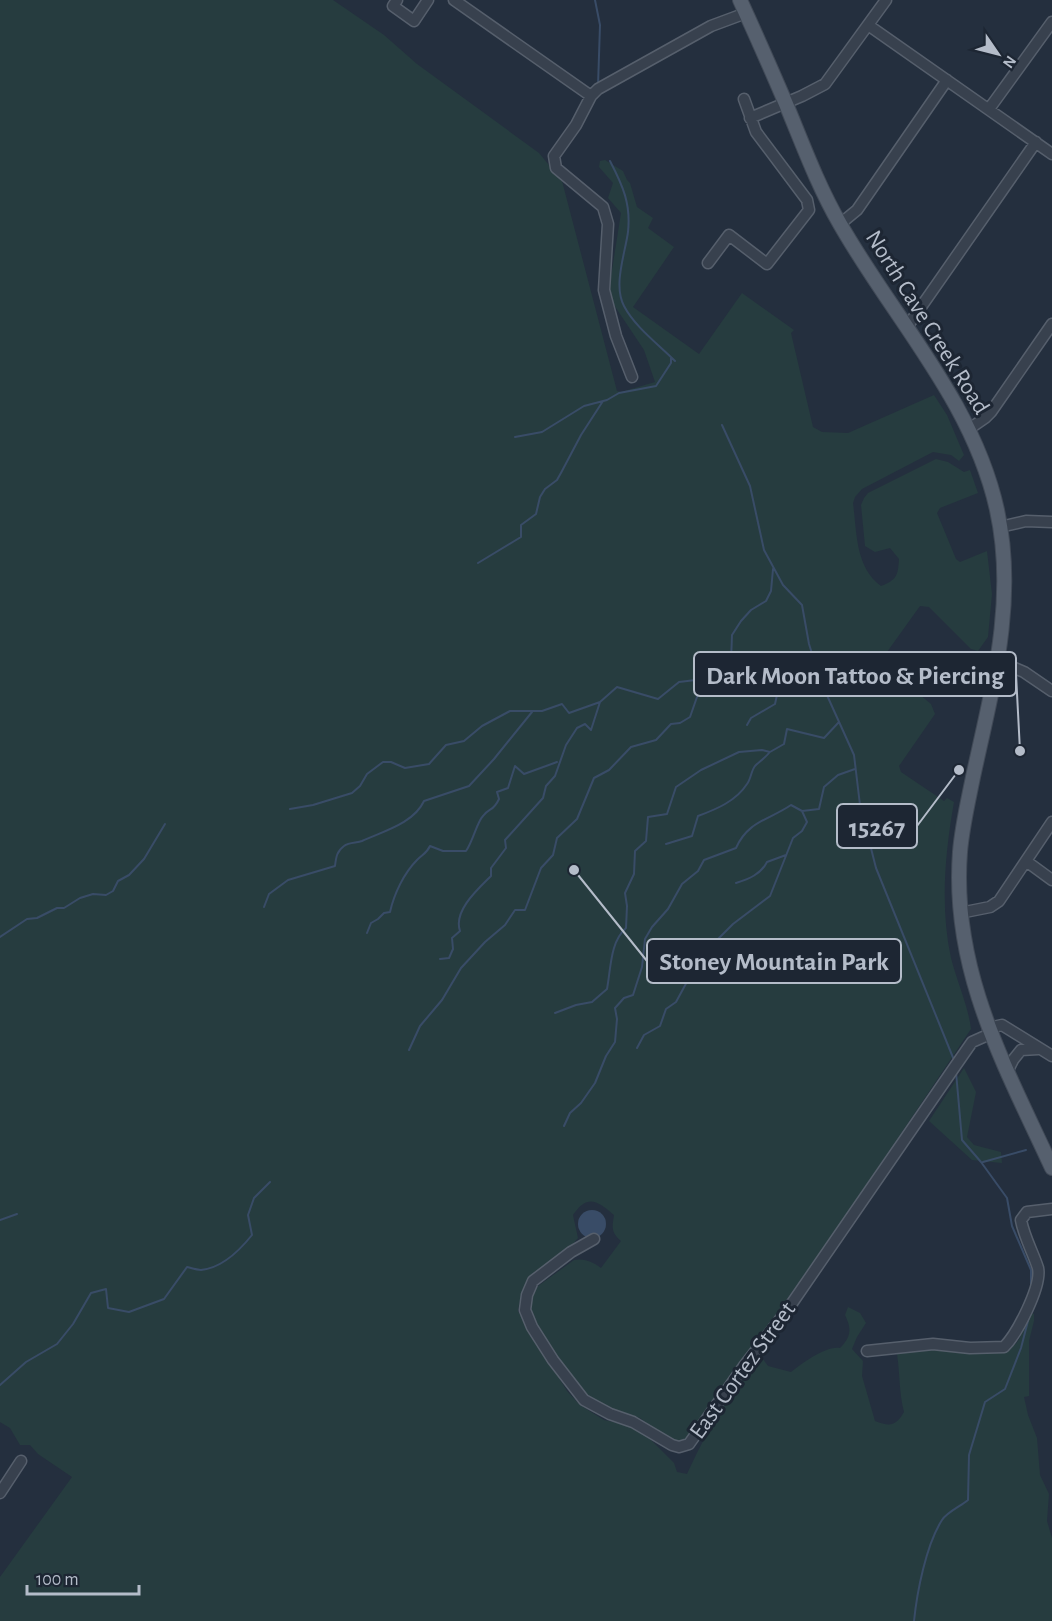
<svg xmlns="http://www.w3.org/2000/svg" width="1052" height="1621" viewBox="0 0 1052 1621" font-family="'Alegreya Sans',sans-serif">
	<style>
		.green { fill: #263c3f }
		.water { fill: #394c67 }
		.lines { fill: none; stroke-linecap: round; stroke-linejoin: round }
		.stream { stroke: #394c67; stroke-width: 2 }
		.minor-casing { stroke: #565f6c; stroke-width: 13 }
		.major-casing { stroke: #414a57; stroke-width: 16 }
		.minor { stroke: #38414e; stroke-width: 10 }
		.major { stroke: #56606e; stroke-width: 14 }
		.labels { text-anchor: middle; stroke-width: 6; stroke-linejoin: round; paint-order: stroke }
		.street-label { font-size: 24px; fill: #b4bcc9; stroke: #1d2633 }
		.leader { fill: none; stroke: #b4bcc9; stroke-width: 2 }
		.callout-dot { fill: #b4bcc9; stroke: #1d2633; stroke-width: 2 }
		.callout { fill: #1d2633; stroke: #b4bcc9; stroke-width: 2 }
		.callout-label { font-size: 26px; text-anchor: middle; font-weight: bold; fill: #b4bcc9 }
	</style>
	<rect width="100%" height="100%" fill="#242f3e"/>
	<!-- green -->
	<path class="green" d="M 0,0 L 333,0 L 384,35 L 417,64 L 539,153 L 562,181 L 617,391 L 621,392 L 655,382 L 644,350 L 612,302 L 609,289 L 621,213 L 608,198 L 613,183 L 599,167 L 600,161 L 605,160 L 623,171 L 627,180 L 630,183 L 637,207 L 653,218 L 648,228 L 674,247 L 633,307 L 699,354 L 742,293 L 794,330 L 791,333 L 813,427 L 822,432 L 848,433 L 934,395 L 947,415 L 964,455 L 959,461 L 951,455 L 933,452 L 862,489 L 855,497 L 853,503 C 857,532 855,567 881,586 C 897,580 898,575 899,559 L 890,548 L 875,552 L 865,546 L 861,505 L 864,498 L 868,493 L 936,459 L 948,462 L 964,472 L 970,470 L 978,493 L 940,508 L 937,513 L 956,559 L 960,562 L 987,551 L 992,594 L 988,637 L 978,651 L 971,649 L 929,607 L 920,606 L 882,659 L 884,665 L 931,704 L 935,714 L 899,766 L 901,772 L 944,801 L 947,798 L 954,802 C 945,853 940,907 951,958 C 957,982 968,1005 971,1029 L 855,1202 L 691,1436 L 683,1443 L 669,1440 L 640,1418 L 601,1405 L 581,1391 L 529,1316 L 529,1301 L 534,1289 L 574,1260 C 585,1258 593,1262 601,1268 L 621,1241 C 611,1232 612,1228 614,1215 C 597,1200 587,1194 573,1215 L 578,1238 C 555,1268 524,1270 518,1311 L 567,1391 L 580,1405 L 604,1420 L 628,1425 L 647,1436 L 674,1463 L 677,1472 L 687,1474 C 704,1437 732,1384 760,1355 L 768,1366 L 791,1372 C 802,1363 827,1345 840,1348 C 851,1337 852,1329 845,1315 L 848,1307 L 860,1313 L 866,1323 L 857,1337 L 852,1349 L 863,1361 L 862,1376 L 875,1421 C 890,1427 896,1426 904,1412 C 899,1393 900,1374 897,1354 L 905,1349 L 999,1351 C 1026,1346 1018,1331 1031,1313 L 1034,1314 L 1034,1321 L 1029,1341 L 1029,1396 L 1024,1397 L 1028,1415 L 1037,1438 L 1040,1475 L 1049,1494 L 1047,1521 L 1052,1538 L 1052,1621 L 0,1621 L 0,1577 L 72,1477 L 38,1454 L 30,1445 L 20,1445 L 10,1428 L 0,1422 Z
		M 964,1068 L 976,1092 L 967,1137 L 974,1145 L 1001,1152 L 1002,1163 L 972,1160 L 929,1121 Z"/>
	<!-- water -->
	<path class="water" d="M578 1224a14 14 0 1 1 28 0a14 14 0 1 1-28 0Z"/>
	<g class="lines">
		<!-- stream -->
		<path class="stream" d="M 595,0 L 600,25 L 598,86
			M 610,161 C 623,186 631,204 628,232 C 625,254 613,285 624,306 C 635,327 658,344 675,361
			M 722,425 L 750,486 L 764,550 L 783,585 L 802,605 L 809,644 L 821,682 L 854,755 L 860,805 L 876,868 L 954,1060
			M 515,437 L 542,432 L 584,406 L 607,400 L 619,393 L 656,386 L 671,363 L 671,357
			M 478,563 L 521,537 L 521,525 L 536,514 L 540,497 L 545,489 L 557,480 L 562,471 L 581,435 L 603,401
			M 747,725 L 751,718 L 775,704 L 777,695 L 788,696 L 794,682 L 807,675 L 814,660
			M 290,809 L 313,805 L 352,793 L 360,786 L 367,774 L 383,762 L 391,762 L 405,768 L 429,764 L 446,745 L 464,741 L 482,726 L 510,711 L 542,711 L 562,704 L 569,713 L 600,702 L 617,687 L 658,699 L 679,682 L 712,678 L 726,673 L 731,661 L 732,635 L 741,621 L 751,610 L 766,601 L 771,591 L 773,569
			M 666,844 L 692,836 L 698,816 C 717,809 736,801 747,784 C 751,779 751,771 755,766 C 759,762 765,758 769,753
			M 736,883 C 749,879 761,874 767,862 L 786,855
			M 264,907 L 269,894 L 288,880 L 335,866 C 336,857 337,851 344,846 C 349,842 357,843 362,841 C 384,831 414,823 424,801 L 469,786 L 494,759 L 532,712
			M 367,933 L 371,923 L 378,919 L 384,913 L 390,912 C 394,894 404,873 417,860 C 423,854 427,853 430,846 L 443,851 L 466,851 C 473,841 477,822 483,816 C 490,807 493,812 499,799 L 497,792 L 508,788 L 515,766 L 524,774 L 557,762
			M 0,937 L 27,919 L 37,918 L 57,908 L 64,908 L 80,898 L 93,894 L 106,895 L 113,891 L 118,881 L 129,875 L 144,859 L 165,824
			M 440,959 L 449,958 L 453,949 L 452,938 L 460,931 C 453,911 478,889 491,876 L 491,868 L 506,848 L 505,840 L 543,798 L 546,786 L 555,776 L 566,745 L 577,728 L 585,724 L 591,730 L 600,702
			M 555,1013 L 576,1005 L 592,1002 L 607,989 C 611,968 610,942 626,928 L 627,906 L 625,893 L 634,874 L 635,851 L 646,841 L 648,817 L 667,814 L 676,787 L 701,770 L 739,752 L 762,750 L 770,752 L 784,744 L 787,729 L 824,738 L 839,722
			M 637,1048 L 644,1035 L 660,1026 L 666,1009 L 676,1002 L 701,956 L 733,924 L 770,896 L 793,838 L 802,831 L 807,822 L 802,811
			M 409,1050 L 420,1026 L 442,1000 L 461,968 L 485,942 L 505,925 L 515,910 L 525,910 L 541,868 L 553,855 L 557,838 L 577,819 L 594,778 L 609,770 L 631,747 L 656,740 L 671,724 L 680,723 L 690,717 L 697,697 L 709,680
			M 956,1072 L 962,1140 L 981,1162 L 1007,1198 L 1012,1226 L 1031,1270 L 1031,1286
			M 564,1126 L 570,1113 L 581,1103 L 595,1083 L 606,1056 L 615,1042 L 617,1019 L 615,1008 L 624,998 L 633,995 L 642,967 L 645,939 L 652,927 L 668,909 L 682,884 L 698,871 L 704,860 L 736,848 C 748,821 769,820 791,805 L 802,811 L 819,809 L 824,787 L 838,775 L 855,769
			M 983,1162 L 1026,1150
			M 0,1220 L 17,1214
			M 0,1385 L 26,1362 L 57,1344 L 73,1324 L 91,1293 L 106,1289 L 108,1308 L 129,1312 L 164,1299 L 187,1267 C 191,1268 197,1270 201,1270 C 222,1268 240,1250 252,1235 L 248,1215 L 254,1198 L 270,1182
			M 914,1621 C 917,1592 926,1545 942,1520 C 947,1512 961,1506 968,1500 L 969,1455 L 985,1402 L 1005,1389 L 1021,1348 L 1029,1317"/>
		<defs>
			<path id="minor" d="M 397,0 L 393,6 L 414,21 L 428,0
				M 454,0 L 591,96
				M 868,25 L 1052,154
				M 989,109 L 1052,22
				M 750,118 L 802,96 L 825,84 L 886,0
				M 840,224 L 857,210 L 947,80
				M 708,263 L 729,235 L 767,264 L 809,210 L 807,200 L 756,132 L 744,99
				M 907,327 L 1036,142
				M 632,377 L 616,336 L 604,290 L 608,224 L 603,207 L 556,168 L 554,156 L 576,125 L 591,96 L 598,89 L 711,26 L 746,13
				M 969,429 L 985,418 L 991,412 L 1052,324
				M 1000,527 L 1026,521 L 1052,522
				M 998,661 L 1024,672 L 1052,691
				M 1026,861 L 1052,880
				M 960,913 L 990,907 L 999,901 L 1052,822
				M 988,1028 L 1002,1025 L 1052,1056
				M 1007,1072 L 1013,1060 L 1021,1050 L 1038,1049
				M 594,1239 L 571,1252 L 533,1281 L 527,1295 L 525,1310 L 532,1327 L 553,1360 L 584,1400 L 610,1414 L 633,1422 L 672,1445 L 679,1447 L 689,1444 L 744,1366 L 788,1309 L 956,1065 L 972,1042 L 990,1034
				M 867,1351 L 933,1344 L 970,1348 L 1004,1347 C 1017,1334 1042,1286 1038,1268 C 1033,1252 1024,1237 1021,1220 L 1027,1212 L 1052,1209
				M 0,1493 L 21,1461"/>
			<path id="major" d="M 740,0 C 756,35 771,69 786,104 C 803,145 818,186 840,224 C 894,319 973,401 997,510 C 1017,601 992,689 973,777 C 968,802 962,827 960,852 C 951,970 1004,1064 1052,1168"/>
		</defs>
		<!-- minor casing -->
		<use href="#minor" class="minor-casing"/>
		<!-- major casing -->
		<use href="#major" class="major-casing"/>
		<!-- minor -->
		<use href="#minor" class="minor"/>
		<!-- major -->
		<use href="#major" class="major"/>
	</g>
	<g class="labels">
		<!-- street labels -->
		<g class="street-label">
			<text transform="translate(928 322) rotate(58)" y="8">North Cave Creek Road</text>
			<text transform="translate(742 1370) rotate(-54)" y="8">East Cortez Street</text>
		</g>
	</g>
	<!-- callouts -->
	<path class="leader" d="M1020 751L1016 674M959 770L917 826M574 870L647 961"/>
	<g class="callout-dot">
		<circle cx="1020" cy="751" r="6"/>
		<circle cx="959" cy="770" r="6"/>
		<circle cx="574" cy="870" r="6"/>
	</g>
	<g class="callout">
		<rect x="694" y="652" width="322" height="44" rx="6"/>
		<rect x="837" y="804" width="80" height="44" rx="6"/>
		<rect x="647" y="939" width="254" height="44" rx="6"/>
	</g>
	<g class="callout-label">
		<text x="855" y="684">Dark Moon Tattoo &amp; Piercing</text>
		<text x="877" y="836">15267</text>
		<text x="774" y="970">Stoney Mountain Park</text>
	</g>
	<!-- north arrow -->
	<g transform="translate(998 54) rotate(125)" stroke="#1d2633" stroke-width="4.5" paint-order="stroke">
	<path d="M0-4.5L10 22L0 15L-10 22Z" fill="#b4bcc9"/>
	<text y="-9" font-size="16" font-weight="bold" text-anchor="middle" fill="#b4bcc9">N</text>
	</g>
	<!-- scale -->
	<path d="M27 1585v9h112v-9" fill="none" stroke="#b4bcc9" stroke-width="3"/>
	<text x="36" y="1585" font-size="18" fill="#b4bcc9" stroke="#1d2633" stroke-width="4.5" paint-order="stroke">100 m</text>
</svg>
